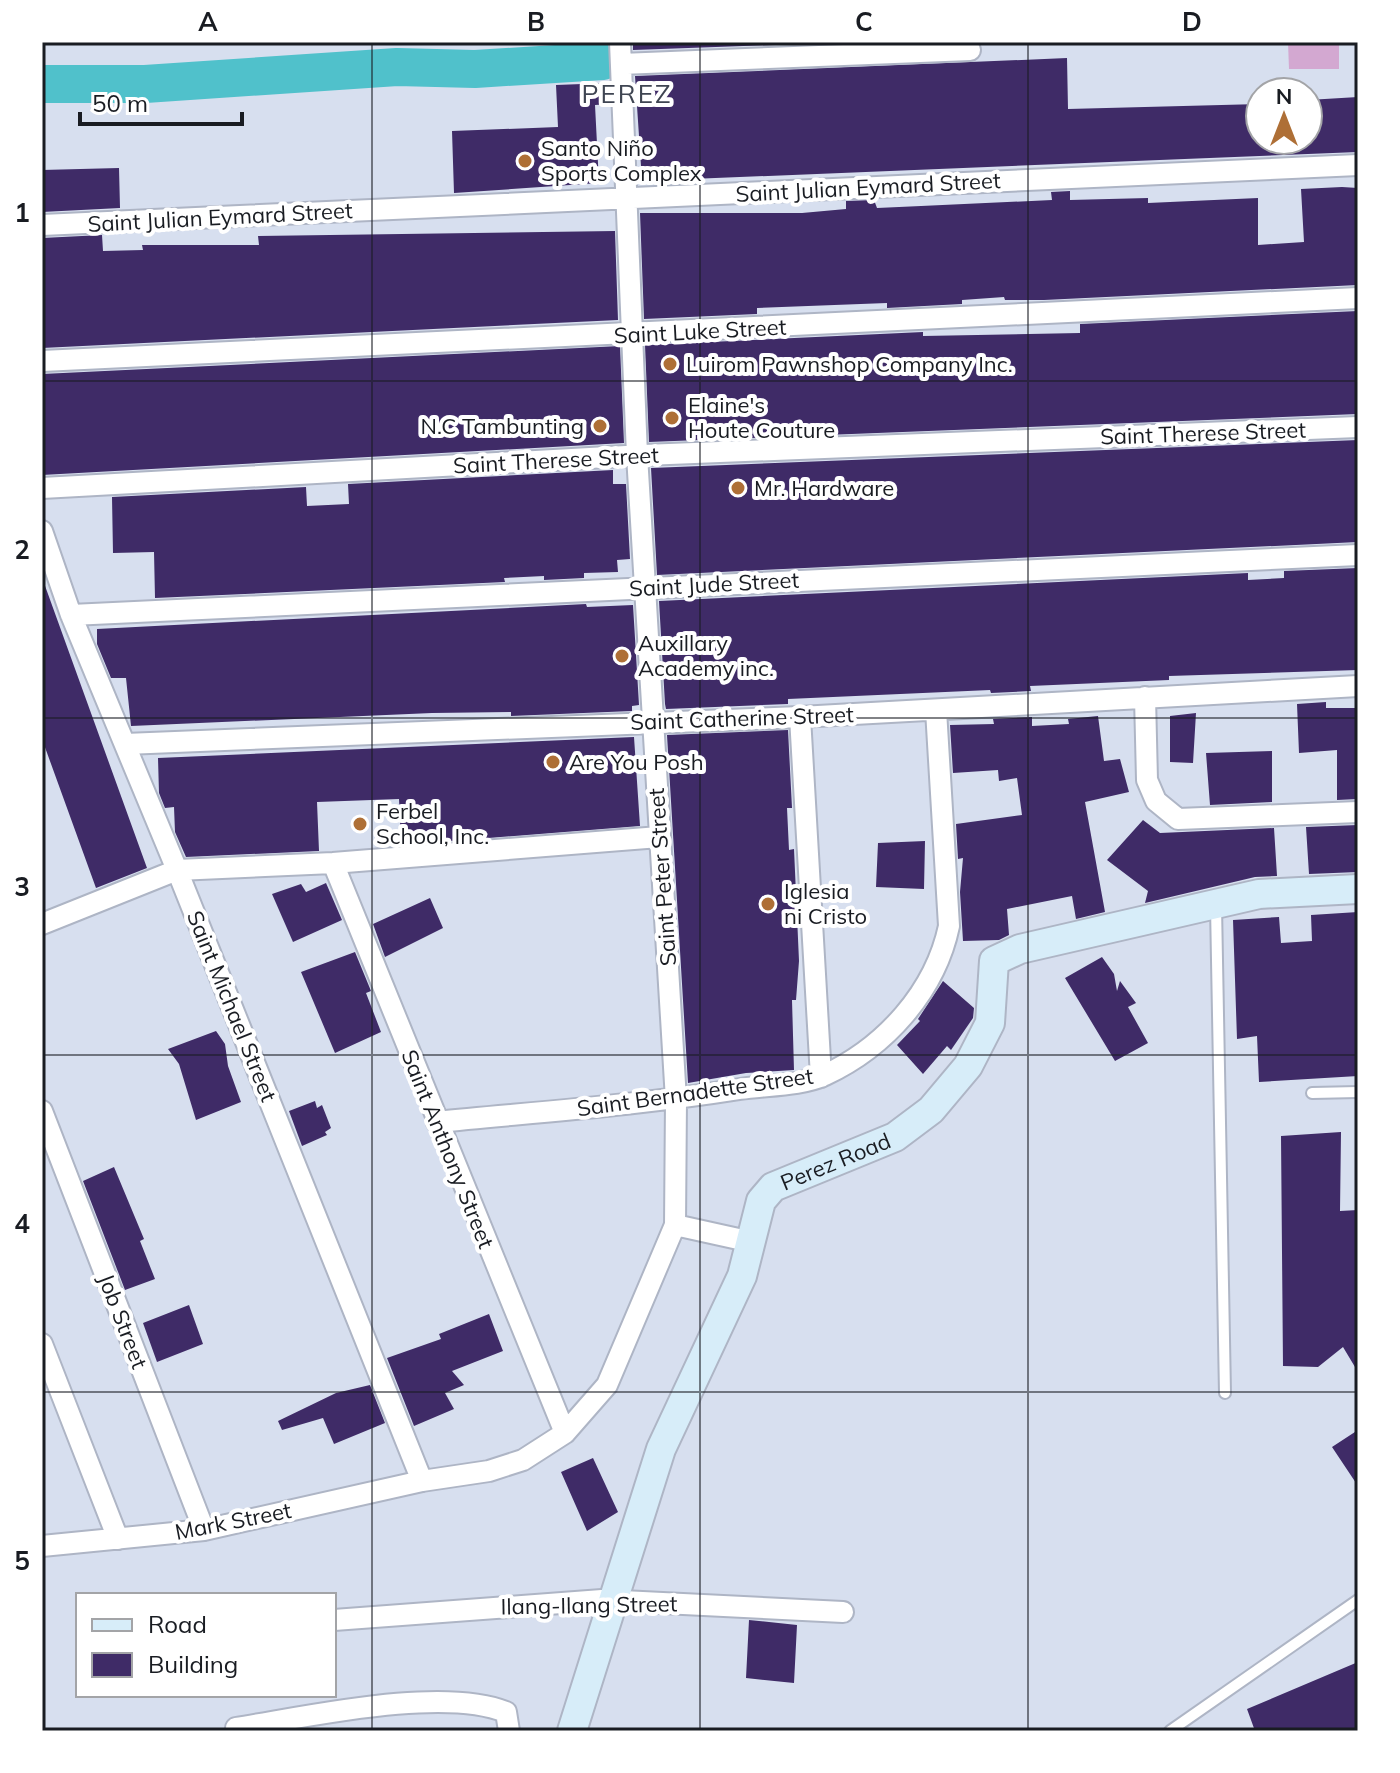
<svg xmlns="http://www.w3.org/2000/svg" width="1400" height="1773" viewBox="0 0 1400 1773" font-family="Mulish,sans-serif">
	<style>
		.green { fill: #d3a8d1 }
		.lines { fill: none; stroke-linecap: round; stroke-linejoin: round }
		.river { stroke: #50c1cb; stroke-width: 38 }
		.building { fill: #3f2b67 }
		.lane-casing { stroke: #aeb5c5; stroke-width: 14 }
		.street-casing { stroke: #aeb5c5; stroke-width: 24 }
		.secondary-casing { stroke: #aeb5c5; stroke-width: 32 }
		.lane { stroke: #fff; stroke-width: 10 }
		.street { stroke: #fff; stroke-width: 20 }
		.secondary { stroke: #d7edf9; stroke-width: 28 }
		.grid { fill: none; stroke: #191c22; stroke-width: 2; stroke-opacity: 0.55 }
		.poi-dot { fill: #ae6f36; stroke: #fff; stroke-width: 3 }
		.labels { text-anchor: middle; stroke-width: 8; stroke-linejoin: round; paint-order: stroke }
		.poi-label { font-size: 22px; fill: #191c22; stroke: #fff; text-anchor: start }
		.street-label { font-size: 22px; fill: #191c22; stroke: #fff }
		.quarter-label { font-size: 26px; letter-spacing: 2px; fill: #3f4552; stroke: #fff }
		.neatline { fill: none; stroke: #191c22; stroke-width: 3 }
		.grid-label { font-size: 26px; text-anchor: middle; font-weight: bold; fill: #191c22 }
	</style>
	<rect width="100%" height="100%" fill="#d7dfef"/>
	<!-- green -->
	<path class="green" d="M 1288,42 L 1339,42 L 1339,69 L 1289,69 Z"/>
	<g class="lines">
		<!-- river -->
		<path class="river" d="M 42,84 L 145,84 L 397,67 L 475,69 L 603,61"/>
	</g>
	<!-- building -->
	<path class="building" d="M 633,42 L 829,42 L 829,43 L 633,50 Z
		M 1067,58 L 1068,109 L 1260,104 L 1260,140 L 1308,140 L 1308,100 L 1358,97 L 1358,152 L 642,181 L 635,76 Z
		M 609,83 L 610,104 L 595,105 L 599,183 L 454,193 L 452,131 L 558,127 L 556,85 Z
		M 119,168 L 120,208 L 42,212 L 42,170 Z
		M 1342,187 L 1358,188 L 1358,285 L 1044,300 L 1005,300 L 1004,297 L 962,300 L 962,304 L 887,308 L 887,303 L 757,308 L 757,314 L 644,319 L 640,213 L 802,213 L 846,209 L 846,201 L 874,200 L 877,208 L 921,206 L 1052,200 L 1051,192 L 1070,191 L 1070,200 L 1148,198 L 1148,203 L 1258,198 L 1258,245 L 1304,242 L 1301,189 Z
		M 615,231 L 618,320 L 42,348 L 42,238 L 102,235 L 103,251 L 143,250 L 142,245 L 259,245 L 258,236 Z
		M 1358,311 L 1358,414 L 649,442 L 645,345 L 923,332 L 923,336 L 1080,333 L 1080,324 Z
		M 620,346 L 624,443 L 42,475 L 42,374 Z
		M 1358,440 L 1358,542 L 657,575 L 651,468 Z
		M 613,470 L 613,484 L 626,484 L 630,559 L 617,560 L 618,572 L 584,573 L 584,578 L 544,580 L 544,576 L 504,578 L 505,582 L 155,598 L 154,552 L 113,553 L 112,497 L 306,487 L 307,506 L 349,504 L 348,484 Z
		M 1358,568 L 1358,670 L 1169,676 L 1169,680 L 1030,686 L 1031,691 L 991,693 L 990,690 L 788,699 L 788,704 L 666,709 L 665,704 L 659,601 L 1248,573 L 1248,580 L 1284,578 L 1284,571 Z
		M 44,583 L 147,868 L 96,888 L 42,739 Z
		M 586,604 L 587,607 L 633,605 L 639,705 L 632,706 L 632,711 L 511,716 L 511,712 L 432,713 L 131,726 L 126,678 L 111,678 L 97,644 L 97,629 Z
		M 1326,702 L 1326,708 L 1358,708 L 1358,799 L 1337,800 L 1337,750 L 1299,753 L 1297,704 Z
		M 1196,713 L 1193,763 L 1170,762 L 1170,716 Z
		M 1098,716 L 1104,761 L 1120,759 L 1129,792 L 1085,802 L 1105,912 L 1076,919 L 1072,896 L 1007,909 L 1009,935 L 999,940 L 963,941 L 960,892 L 963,858 L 958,859 L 956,824 L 1022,815 L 1017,778 L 999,781 L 998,770 L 953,773 L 950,725 L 994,724 L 993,719 L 1032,717 L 1032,726 L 1069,724 L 1068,719 Z
		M 788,730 L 792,808 L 787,808 L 789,850 L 794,849 L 799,961 L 796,1000 L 792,1000 L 794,1070 L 746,1073 L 688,1083 L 667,735 Z
		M 634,737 L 640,826 L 401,845 L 399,799 L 317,802 L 319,851 L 186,857 L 175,832 L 174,807 L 165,808 L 159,793 L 158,758 Z
		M 1272,751 L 1272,802 L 1210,805 L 1206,753 Z
		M 1143,820 L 1160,833 L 1274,828 L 1277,876 L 1255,877 L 1145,903 L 1148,891 L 1107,860 Z
		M 1358,825 L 1358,872 L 1309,874 L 1306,827 Z
		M 925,841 L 924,889 L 876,887 L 878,843 Z
		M 326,883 L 342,920 L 293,942 L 272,894 L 301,884 L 306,892 Z
		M 430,898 L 443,928 L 385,957 L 373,924 Z
		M 1358,912 L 1358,1076 L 1259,1082 L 1257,1036 L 1237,1039 L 1233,920 L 1279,917 L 1281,943 L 1312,941 L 1311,915 Z
		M 355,952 L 371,991 L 366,993 L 381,1032 L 335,1053 L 301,972 Z
		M 1102,957 L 1114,974 L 1117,991 L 1120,981 L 1136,1003 L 1128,1007 L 1148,1043 L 1115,1061 L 1065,978 Z
		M 943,981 L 974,1008 L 973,1018 L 951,1050 L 947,1046 L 923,1074 L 897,1045 L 920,1021 L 918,1019 Z
		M 216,1031 L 225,1044 L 228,1066 L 241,1102 L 196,1120 L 179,1064 L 168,1049 Z
		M 315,1101 L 317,1108 L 322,1105 L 331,1128 L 325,1132 L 327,1135 L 302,1146 L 289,1111 Z
		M 1341,1132 L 1340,1211 L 1358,1210 L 1358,1372 L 1343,1347 L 1318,1367 L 1283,1366 L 1281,1136 Z
		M 114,1167 L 144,1239 L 140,1241 L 155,1279 L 125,1290 L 83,1181 Z
		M 189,1305 L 203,1344 L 157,1362 L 143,1323 Z
		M 489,1314 L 503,1351 L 452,1371 L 464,1385 L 445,1393 L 454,1409 L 414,1426 L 387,1358 L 441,1339 L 439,1334 Z
		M 370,1385 L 385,1423 L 334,1444 L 323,1418 L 282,1430 L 278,1421 L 336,1393 Z
		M 1358,1430 L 1358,1486 L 1332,1447 Z
		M 593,1458 L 618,1512 L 587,1531 L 561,1472 Z
		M 749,1620 L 797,1625 L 794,1683 L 746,1678 Z
		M 1358,1662 L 1358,1731 L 1255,1731 L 1247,1709 Z"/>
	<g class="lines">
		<defs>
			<path id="lane" d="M 1216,906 L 1225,1393
				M 1312,1093 L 1358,1092
				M 1170,1731 L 1358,1600"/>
			<path id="street" d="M 621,64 L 970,50
				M 42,225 L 1358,165
				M 42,361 L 1358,298
				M 42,488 L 644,455 L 1358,427
				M 42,531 L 71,615 L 177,870 L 422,1481
				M 71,615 L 1358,555
				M 1145,697 L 1147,780 L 1156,801 L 1178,819 L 1358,812
				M 800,717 L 821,1077
				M 125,744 L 800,717 L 1358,686
				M 333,863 L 565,1433
				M 42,924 L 177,870 L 333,863 L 659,837
				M 42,1111 L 204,1530
				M 437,1122 C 538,1112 640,1105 740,1089 C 766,1085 801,1086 825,1075 C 885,1047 935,992 949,926 L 936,710
				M 675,1225 L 752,1242
				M 42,1344 L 118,1539
				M 42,1546 L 204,1530 L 422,1481 L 489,1471 L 523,1460 L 565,1433 L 607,1385 L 675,1225 L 676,1100 L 637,455 L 620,42
				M 334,1620 L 602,1600 L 843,1612
				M 236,1728 C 306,1717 442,1686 506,1712 L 509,1731"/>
			<g id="secondary">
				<path id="s1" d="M 572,1731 L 661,1449 L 742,1276 L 761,1201 L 773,1187 L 895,1137 L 931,1110 L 968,1066 L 990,1023 L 994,961 L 1020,949 L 1259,894 L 1358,889"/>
			</g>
		</defs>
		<!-- lane casing -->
		<use href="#lane" class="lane-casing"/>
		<!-- street casing -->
		<use href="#street" class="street-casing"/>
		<!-- secondary casing -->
		<use href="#secondary" class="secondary-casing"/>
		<!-- lane -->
		<use href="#lane" class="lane"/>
		<!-- street -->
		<use href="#street" class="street"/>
		<!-- secondary -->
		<use href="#secondary" class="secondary"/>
	</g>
	<!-- grid -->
	<path class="grid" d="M 372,42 L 372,1731M 700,42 L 700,1731M 1028,42 L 1028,1731M 42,381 L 1358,381M 42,718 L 1358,718M 42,1055 L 1358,1055M 42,1392 L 1358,1392"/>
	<!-- markers -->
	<g class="poi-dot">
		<circle cx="525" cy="161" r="8"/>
		<circle cx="670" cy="364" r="8"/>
		<circle cx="672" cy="418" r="8"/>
		<circle cx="600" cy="426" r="8"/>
		<circle cx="738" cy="488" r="8"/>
		<circle cx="622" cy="656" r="8"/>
		<circle cx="553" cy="762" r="8"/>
		<circle cx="360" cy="824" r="8"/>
		<circle cx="768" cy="904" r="8"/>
	</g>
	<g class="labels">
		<!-- poi labels -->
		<g class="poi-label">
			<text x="541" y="156">Santo Niño<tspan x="541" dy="25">Sports Complex</tspan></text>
			<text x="686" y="372">Luirom Pawnshop Company Inc.</text>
			<text x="688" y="413">Elaine's<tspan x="688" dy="25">Houte Couture</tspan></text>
			<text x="584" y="434" text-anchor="end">N.C Tambunting</text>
			<text x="754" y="496">Mr. Hardware</text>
			<text x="638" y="651">Auxillary<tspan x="638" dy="25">Academy inc.</tspan></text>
			<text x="569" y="770">Are You Posh</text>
			<text x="376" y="819">Ferbel<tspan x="376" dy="25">School, Inc.</tspan></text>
			<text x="784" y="899">Iglesia<tspan x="784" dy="25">ni Cristo</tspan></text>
		</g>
		<!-- street labels -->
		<g class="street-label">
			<text transform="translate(868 187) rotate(-3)" y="8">Saint Julian Eymard Street</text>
			<text transform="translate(220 217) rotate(-3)" y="8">Saint Julian Eymard Street</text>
			<text transform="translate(700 331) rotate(-3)" y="8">Saint Luke Street</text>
			<text transform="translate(1203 433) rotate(-2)" y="8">Saint Therese Street</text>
			<text transform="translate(556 460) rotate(-3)" y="8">Saint Therese Street</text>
			<text transform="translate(714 584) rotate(-3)" y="8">Saint Jude Street</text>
			<text transform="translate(742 718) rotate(-2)" y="8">Saint Catherine Street</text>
			<text transform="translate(662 877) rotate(-94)" y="8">Saint Peter Street</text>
			<text transform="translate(232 1006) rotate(68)" y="8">Saint Michael Street</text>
			<text transform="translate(695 1092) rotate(-8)" y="8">Saint Bernadette Street</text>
			<text transform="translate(448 1149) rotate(68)" y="8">Saint Anthony Street</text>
			<text dy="8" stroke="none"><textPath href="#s1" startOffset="650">Perez Road</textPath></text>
			<text transform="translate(123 1321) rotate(69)" y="8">Job Street</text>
			<text transform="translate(233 1521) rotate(-11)" y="8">Mark Street</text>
			<text transform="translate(589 1605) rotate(-1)" y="8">Ilang-Ilang Street</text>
		</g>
		<!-- quarter labels -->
		<g class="quarter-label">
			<text x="627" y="103">PEREZ</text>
		</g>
	</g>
	<!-- border -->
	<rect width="1400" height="1773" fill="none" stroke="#ffffff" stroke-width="88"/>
	<!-- legend -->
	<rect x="76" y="1593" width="260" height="104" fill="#ffffff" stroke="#a3a4a7" stroke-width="2"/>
	<rect x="92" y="1619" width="40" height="12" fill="#d7edf9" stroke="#a3a4a7" stroke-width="2"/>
	<text x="148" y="1633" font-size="24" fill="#191c22">Road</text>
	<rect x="92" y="1653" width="40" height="24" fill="#3f2b67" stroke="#a3a4a7" stroke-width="2"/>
	<text x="148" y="1673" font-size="24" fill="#191c22">Building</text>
	<!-- north arrow -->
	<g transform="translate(1284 116)"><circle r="38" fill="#ffffff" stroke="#a3a4a7" stroke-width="2"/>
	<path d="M0-6L14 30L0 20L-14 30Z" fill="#ae6f36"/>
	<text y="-12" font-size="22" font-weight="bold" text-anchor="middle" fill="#191c22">N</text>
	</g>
	<!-- scale -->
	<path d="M80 112v12h162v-12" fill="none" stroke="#191c22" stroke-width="4"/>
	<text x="92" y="112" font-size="24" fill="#191c22" stroke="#ffffff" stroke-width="6" paint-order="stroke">50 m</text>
	<rect x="44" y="44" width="1312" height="1685" class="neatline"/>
	<g class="grid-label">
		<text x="208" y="31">A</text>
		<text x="536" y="31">B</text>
		<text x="864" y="31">C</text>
		<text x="1192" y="31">D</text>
		<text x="22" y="222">1</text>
		<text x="22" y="559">2</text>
		<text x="22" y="896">3</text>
		<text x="22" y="1233">4</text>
		<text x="22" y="1570">5</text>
	</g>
</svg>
